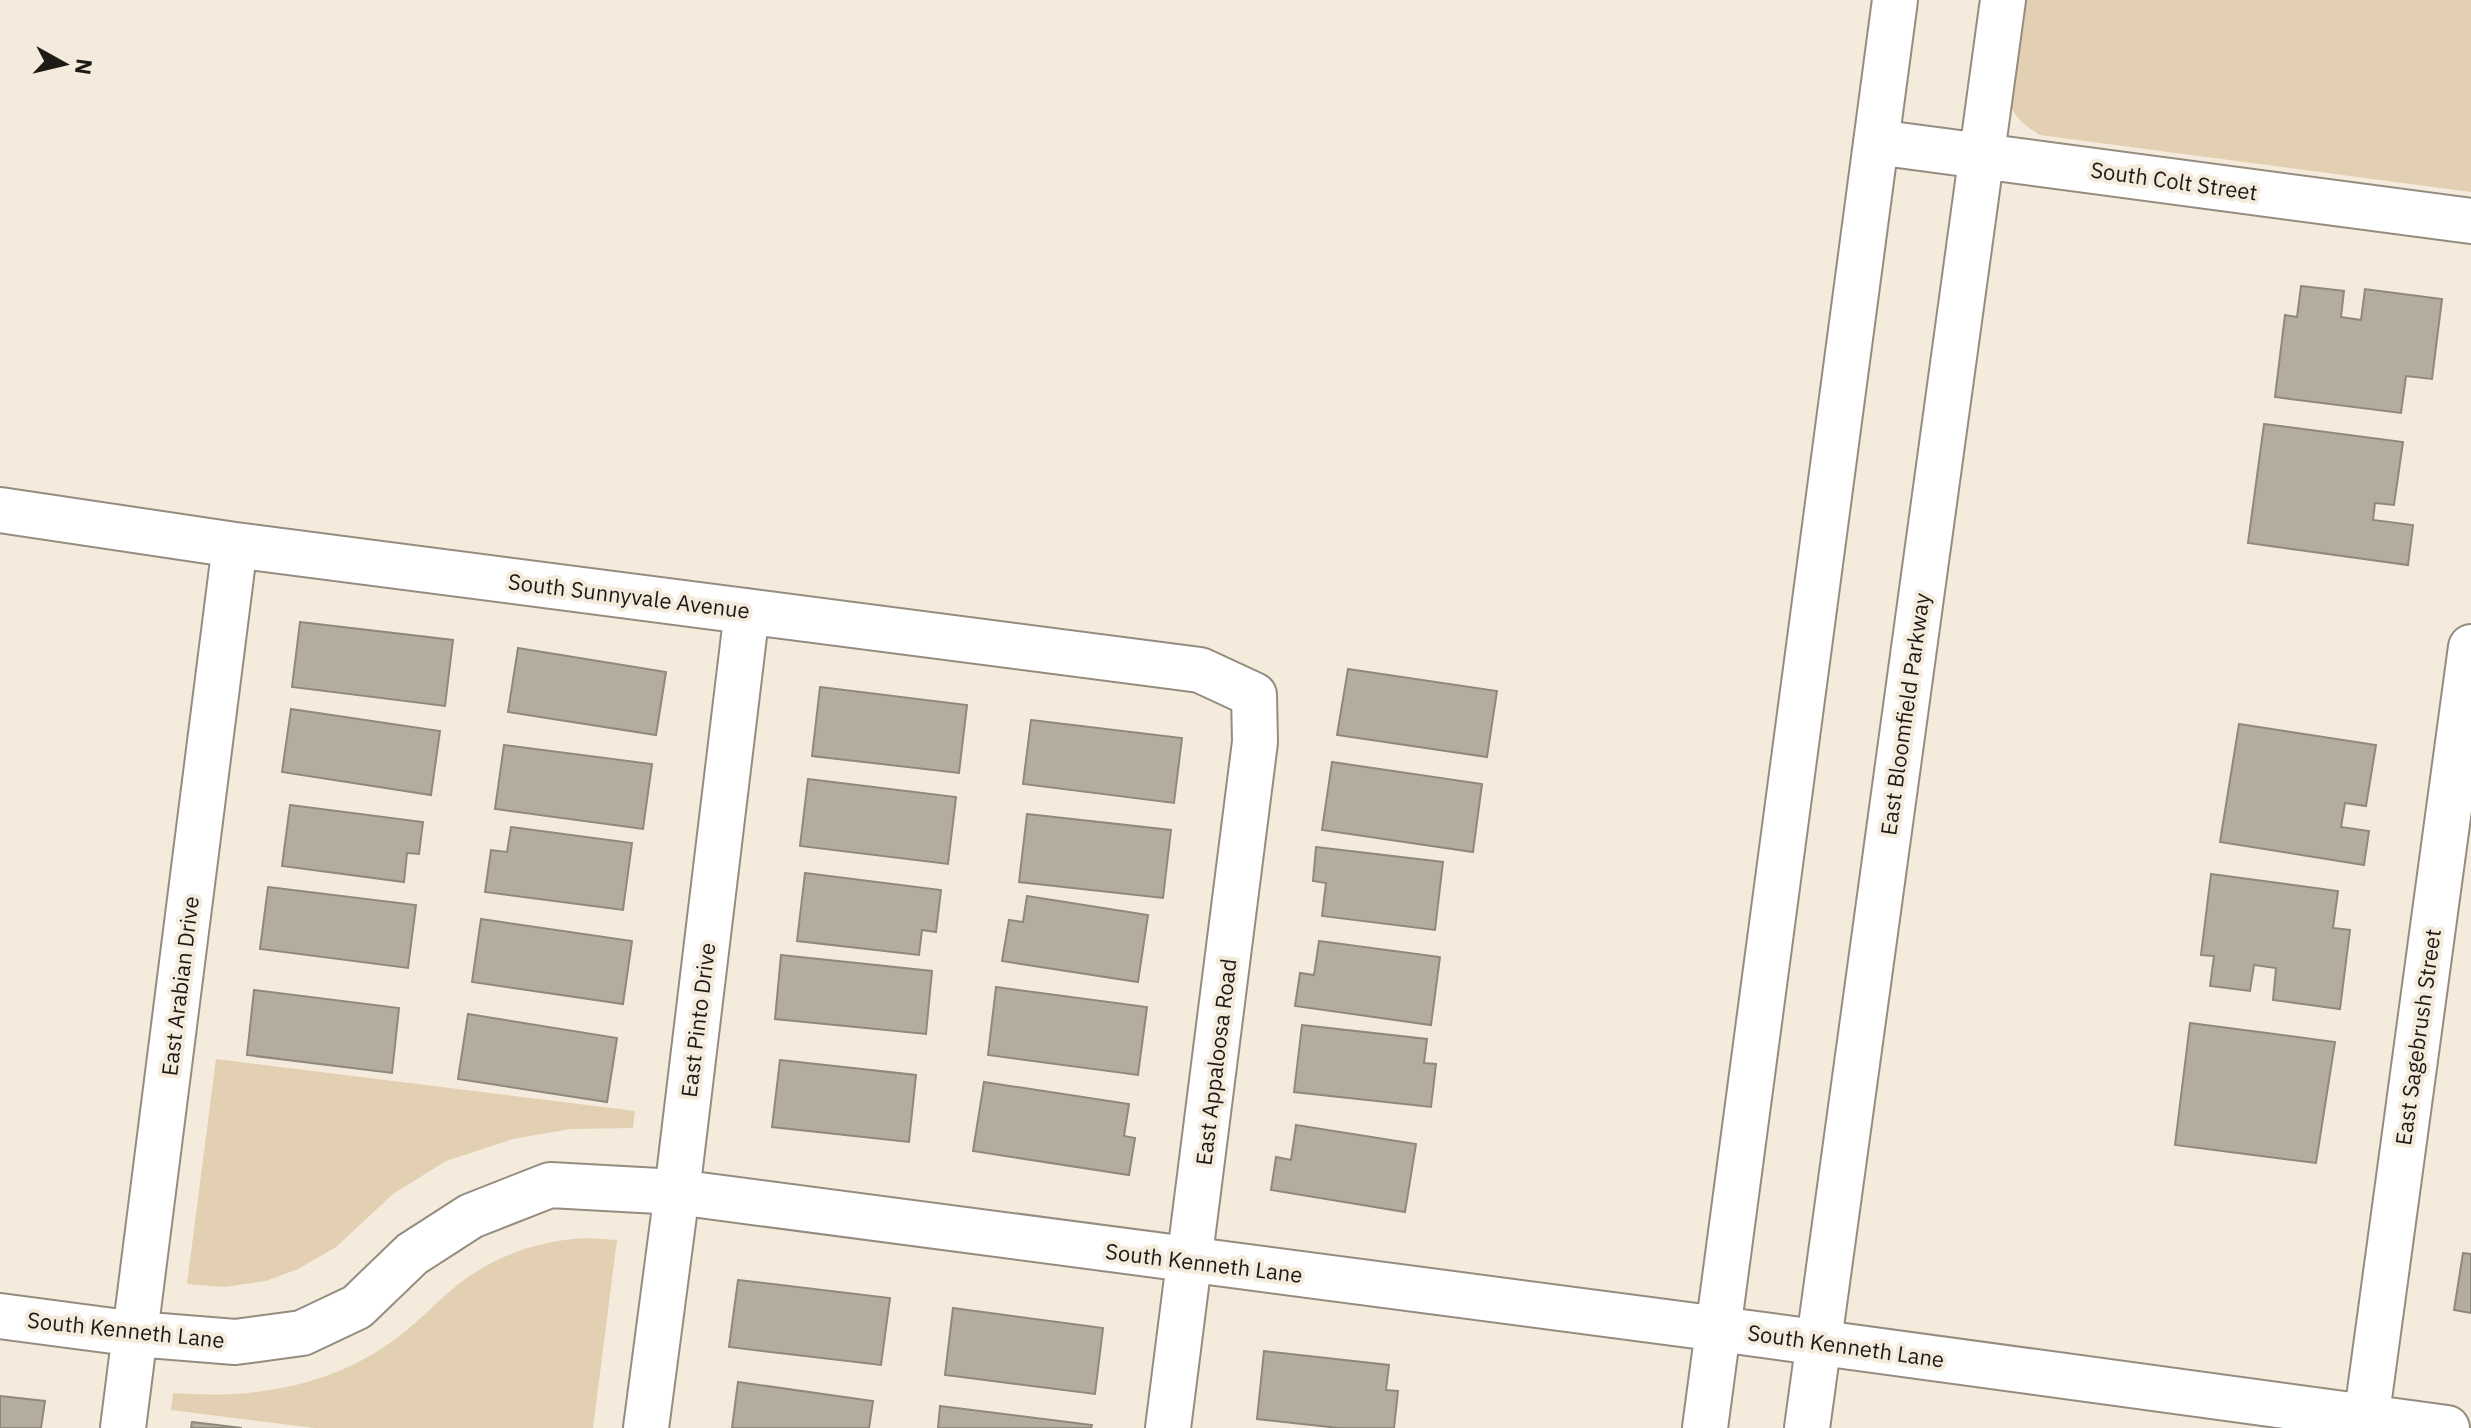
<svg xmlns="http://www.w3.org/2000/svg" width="2471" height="1428" viewBox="0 0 2471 1428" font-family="'IBM Plex Sans',sans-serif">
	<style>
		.green { fill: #e3cfb1 }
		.building { fill: #b4ac9e; stroke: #90887b; stroke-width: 2 }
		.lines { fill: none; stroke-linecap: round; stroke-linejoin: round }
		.minor-casing { stroke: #958c7f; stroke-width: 48 }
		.minor { stroke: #fff; stroke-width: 44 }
		.labels { text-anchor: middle; stroke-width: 8; stroke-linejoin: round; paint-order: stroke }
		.street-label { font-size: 22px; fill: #1e1b16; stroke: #f4ebdc }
	</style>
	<rect width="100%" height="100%" fill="#f4ebdc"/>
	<!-- green -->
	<path class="green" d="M 2020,0 L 2471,0 L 2471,192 L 2040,135 C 2029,128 2018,121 2012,109 C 2003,90 2017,23 2020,0 Z
		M 216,1059 L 635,1111 L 633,1128 L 570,1129 L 513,1139 L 446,1161 L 393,1194 L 336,1247 L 298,1269 L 266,1281 L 224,1287 L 187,1284 Z
		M 586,1238 L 617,1240 L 593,1428 L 315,1428 L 171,1410 L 173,1393 C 249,1399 326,1388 390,1343 C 416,1325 436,1302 460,1283 C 496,1255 541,1240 586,1238 Z"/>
	<!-- building -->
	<path class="building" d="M 2301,286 L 2344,291 L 2341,317 L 2361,320 L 2365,289 L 2442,299 L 2432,379 L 2406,376 L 2401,413 L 2275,397 L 2285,315 L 2297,317 Z
		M 2264,424 L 2403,442 L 2394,505 L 2375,503 L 2373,520 L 2413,525 L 2408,565 L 2248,543 Z
		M 300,622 L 453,640 L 445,706 L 292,687 Z
		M 518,648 L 666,672 L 656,735 L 508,712 Z
		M 1348,669 L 1497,691 L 1487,757 L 1337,735 Z
		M 820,687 L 967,705 L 959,773 L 812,756 Z
		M 291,709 L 440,731 L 431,795 L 282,772 Z
		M 1031,720 L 1182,738 L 1174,803 L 1023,784 Z
		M 2239,724 L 2376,745 L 2366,806 L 2345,803 L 2341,827 L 2369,831 L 2364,865 L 2220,842 Z
		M 504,745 L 652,764 L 643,829 L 495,809 Z
		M 1332,762 L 1482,784 L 1473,852 L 1322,830 Z
		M 808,779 L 956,797 L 948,864 L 800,846 Z
		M 290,805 L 423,822 L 419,854 L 407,853 L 404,882 L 282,866 Z
		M 1027,814 L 1171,830 L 1163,898 L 1019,882 Z
		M 511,827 L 632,843 L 623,910 L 485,892 L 491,850 L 507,852 Z
		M 1316,847 L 1443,862 L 1435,930 L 1322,916 L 1326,883 L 1313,881 Z
		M 805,873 L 941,890 L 936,932 L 922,930 L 919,955 L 797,941 Z
		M 2211,874 L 2338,891 L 2333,928 L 2350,930 L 2340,1009 L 2273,1000 L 2276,968 L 2254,965 L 2250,991 L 2210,986 L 2214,956 L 2201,955 Z
		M 268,887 L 416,905 L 408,968 L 260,949 Z
		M 1027,896 L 1148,915 L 1138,982 L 1002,961 L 1009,920 L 1023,922 Z
		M 481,919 L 632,941 L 623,1004 L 472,982 Z
		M 1319,941 L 1440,957 L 1431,1025 L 1295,1006 L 1300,973 L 1314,975 Z
		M 781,955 L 932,971 L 926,1034 L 775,1019 Z
		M 996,987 L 1147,1007 L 1138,1075 L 988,1055 Z
		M 254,990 L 399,1008 L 392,1073 L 247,1055 Z
		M 468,1014 L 617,1038 L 607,1102 L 458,1079 Z
		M 2190,1023 L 2335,1042 L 2316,1163 L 2175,1145 Z
		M 1302,1025 L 1427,1039 L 1424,1063 L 1436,1064 L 1431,1107 L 1294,1092 Z
		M 780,1060 L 916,1075 L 909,1142 L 772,1127 Z
		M 984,1082 L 1129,1104 L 1124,1136 L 1135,1138 L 1129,1175 L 973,1151 Z
		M 1296,1125 L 1416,1144 L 1405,1212 L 1271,1190 L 1276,1157 L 1291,1160 Z
		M 2463,1253 L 2471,1254 L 2471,1313 L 2454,1310 Z
		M 738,1280 L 890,1298 L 881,1365 L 729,1347 Z
		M 953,1308 L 1103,1328 L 1095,1394 L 945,1375 Z
		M 1264,1351 L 1389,1365 L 1386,1390 L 1398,1391 L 1394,1428 L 1339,1428 L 1257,1419 Z
		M 738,1382 L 873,1401 L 869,1428 L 732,1428 Z
		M 0,1396 L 45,1401 L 41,1428 L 0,1428 Z
		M 940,1406 L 1092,1425 L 1091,1428 L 938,1428 Z
		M 192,1422 L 242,1428 L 191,1428 Z"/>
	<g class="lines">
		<defs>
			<path id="minor" d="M 1876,142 L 2471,221
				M 0,510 L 235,545 L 1200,670 L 1254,695 L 1255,742 L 1168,1428
				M 0,1316 L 136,1334 L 235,1342 L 302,1333 L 357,1307 L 412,1254 L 471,1216 L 550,1185 L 677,1192 L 1719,1329 L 2447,1428
				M 123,1428 L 235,545
				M 646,1428 L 677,1192 L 747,611
				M 1705,1428 L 1895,0
				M 1807,1428 L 2003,0
				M 2365,1428 L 2471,647"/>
		</defs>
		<!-- minor casing -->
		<use href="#minor" class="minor-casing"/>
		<!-- minor -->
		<use href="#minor" class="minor"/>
	</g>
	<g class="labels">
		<!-- street labels -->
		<g class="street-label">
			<text transform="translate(2174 181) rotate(8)" y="8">South Colt Street</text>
			<text transform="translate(629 596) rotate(7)" y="8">South Sunnyvale Avenue</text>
			<text transform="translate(1905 714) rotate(-82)" y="8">East Bloomfield Parkway</text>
			<text transform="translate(180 986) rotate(-83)" y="8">East Arabian Drive</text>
			<text transform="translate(698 1020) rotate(-83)" y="8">East Pinto Drive</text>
			<text transform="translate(2418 1037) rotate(-82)" y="8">East Sagebrush Street</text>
			<text transform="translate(1216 1062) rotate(-83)" y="8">East Appaloosa Road</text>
			<text transform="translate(1204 1263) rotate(7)" y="8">South Kenneth Lane</text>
			<text transform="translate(126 1330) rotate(6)" y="8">South Kenneth Lane</text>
			<text transform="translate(1846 1346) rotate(8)" y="8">South Kenneth Lane</text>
		</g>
	</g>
	<!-- north arrow -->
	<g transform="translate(64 64) rotate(98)" stroke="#f4ebdc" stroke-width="6" paint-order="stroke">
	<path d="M0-6L14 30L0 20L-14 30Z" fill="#1e1b16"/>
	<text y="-12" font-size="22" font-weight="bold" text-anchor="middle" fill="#1e1b16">N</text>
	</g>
</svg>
